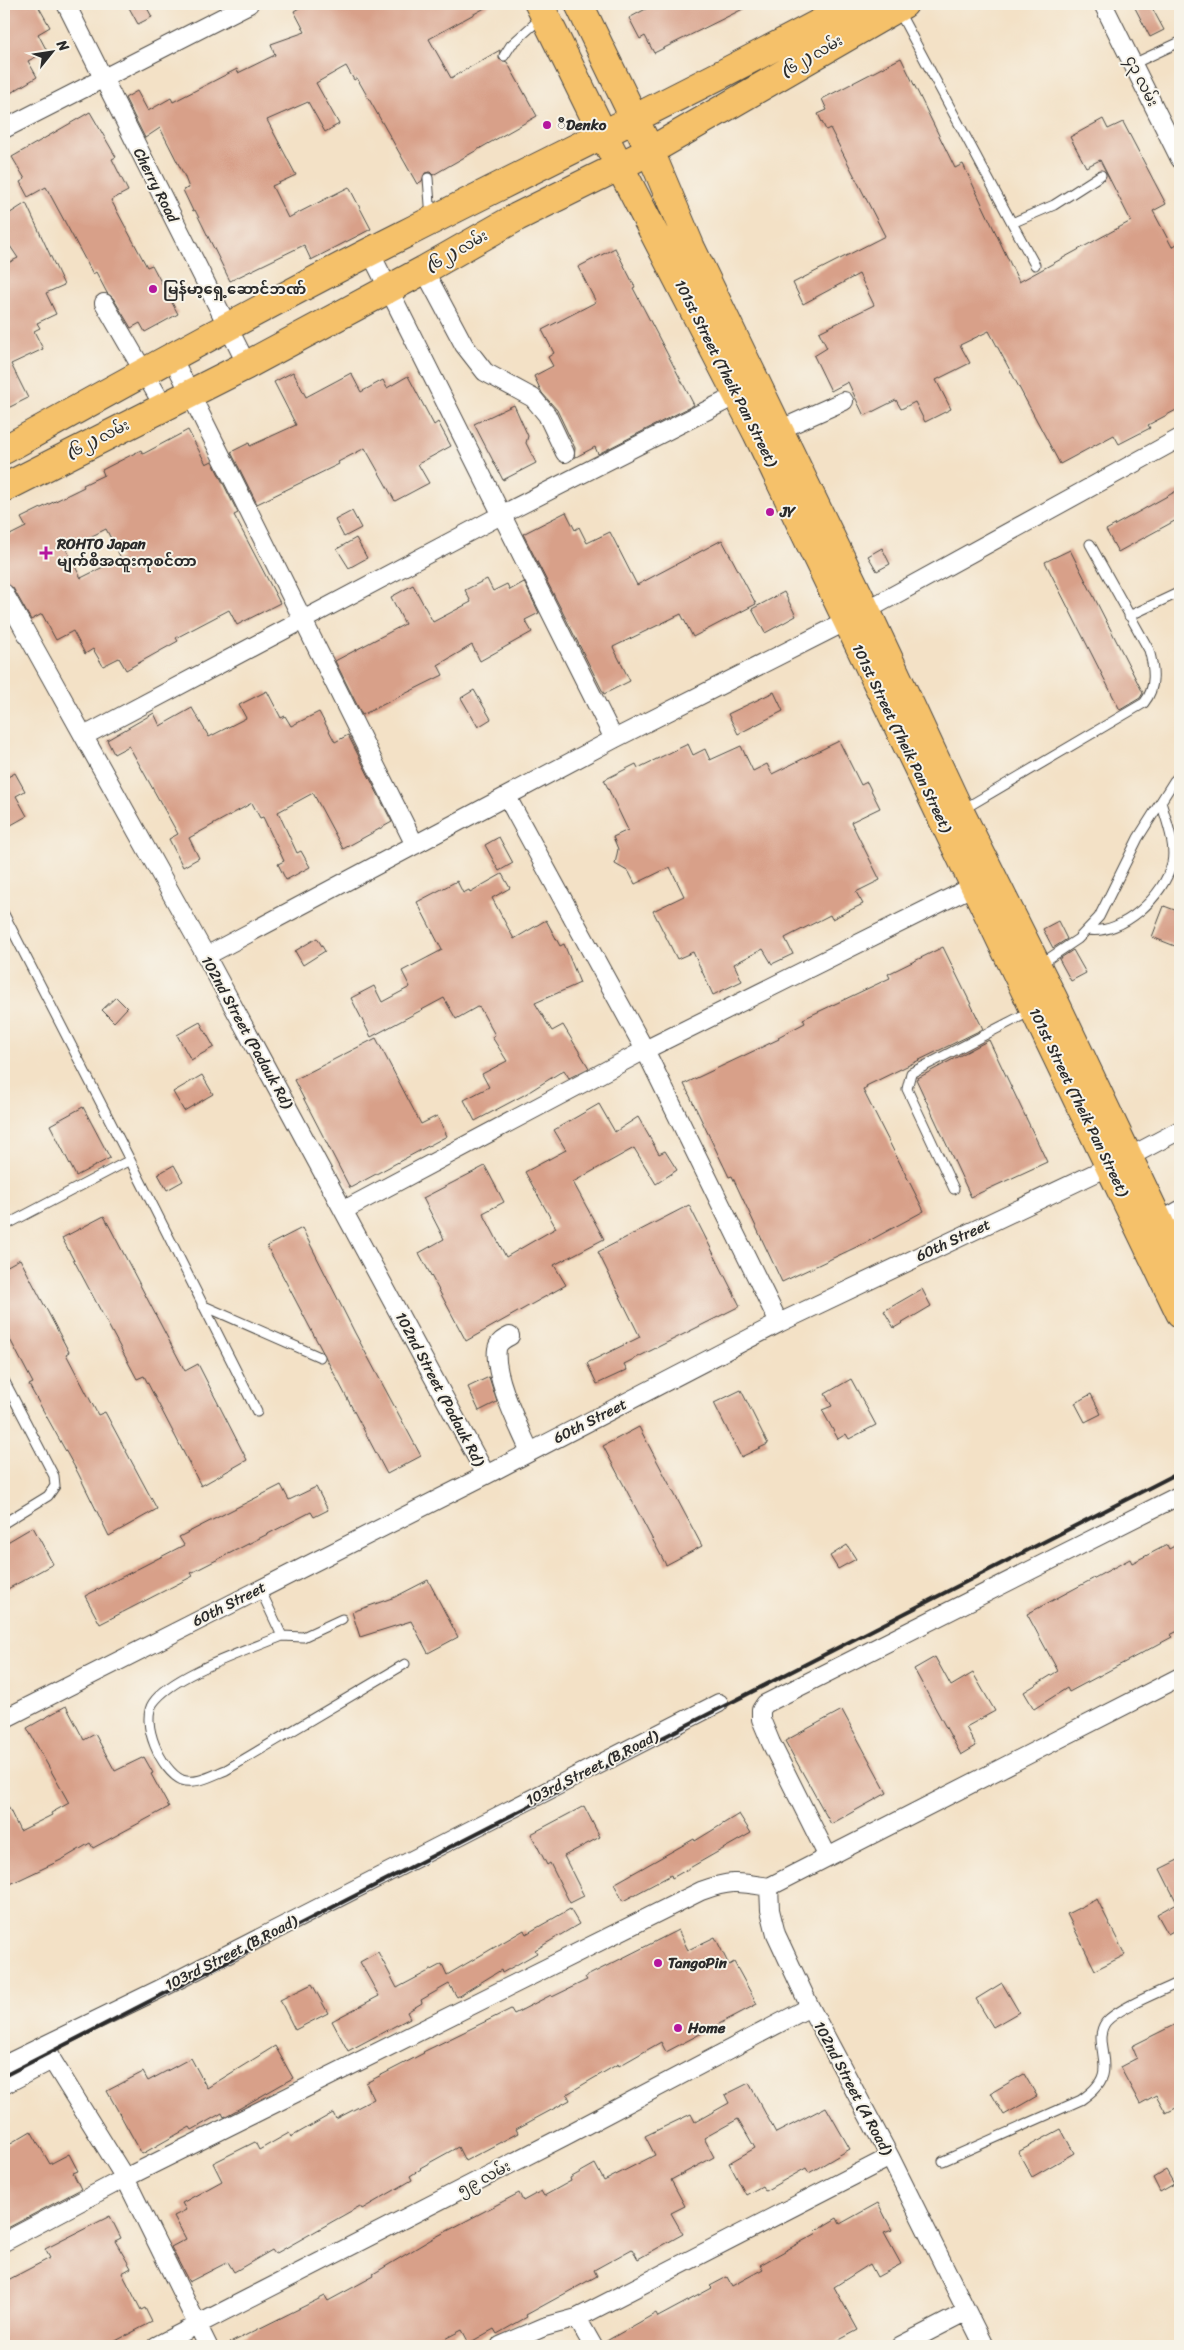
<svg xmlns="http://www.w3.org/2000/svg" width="1184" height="2350" viewBox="0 0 1184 2350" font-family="Sriracha,'Noto Sans Myanmar',sans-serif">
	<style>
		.building { fill: #d8a089; fill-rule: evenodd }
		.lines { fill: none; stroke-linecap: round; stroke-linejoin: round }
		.service-casing { stroke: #494642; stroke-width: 11 }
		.minor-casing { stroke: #494642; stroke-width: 20 }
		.primary-casing { stroke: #494642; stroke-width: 30 }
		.service { stroke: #fff; stroke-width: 9 }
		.minor { stroke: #fff; stroke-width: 18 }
		.primary { stroke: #f5c16b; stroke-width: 28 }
		.rail { stroke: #2b2b2b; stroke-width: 4 }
		.poi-dot { fill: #b5179e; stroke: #f7f3e8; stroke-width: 2 }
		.labels { text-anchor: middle; stroke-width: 4; stroke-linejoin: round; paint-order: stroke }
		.street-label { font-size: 15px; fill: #2b2b2b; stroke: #f7f3e8 }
		.poi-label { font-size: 15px; font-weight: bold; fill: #2b2b2b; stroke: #f7f3e8; text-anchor: start }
	</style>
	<rect width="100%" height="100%" fill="#f7f3e8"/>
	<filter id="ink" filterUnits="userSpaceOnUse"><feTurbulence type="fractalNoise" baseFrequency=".02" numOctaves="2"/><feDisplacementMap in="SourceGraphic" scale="10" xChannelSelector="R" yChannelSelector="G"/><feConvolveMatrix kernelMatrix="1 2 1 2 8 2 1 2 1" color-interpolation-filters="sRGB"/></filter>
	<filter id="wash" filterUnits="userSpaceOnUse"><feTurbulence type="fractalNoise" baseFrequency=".0096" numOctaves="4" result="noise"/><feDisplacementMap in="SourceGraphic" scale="20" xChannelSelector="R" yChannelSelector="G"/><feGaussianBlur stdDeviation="1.12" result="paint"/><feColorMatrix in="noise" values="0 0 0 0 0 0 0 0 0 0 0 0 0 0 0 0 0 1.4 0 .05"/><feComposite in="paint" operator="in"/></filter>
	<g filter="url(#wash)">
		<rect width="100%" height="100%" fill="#f3e1c6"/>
		<g id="blocks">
			<!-- building -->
			<path class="building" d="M 14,4 L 37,4 L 50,27 L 38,34 L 47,51 L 28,61 L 37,77 L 4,97 L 4,10 Z
				M 127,4 L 145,4 L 152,17 L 138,24 Z
				M 306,4 L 492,4 L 429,39 L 451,78 L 500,50 L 499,59 L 507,62 L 537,116 L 433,175 L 430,172 L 425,173 L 422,181 L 417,184 L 357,78 L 354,80 L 346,66 L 316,83 L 339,124 L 325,132 L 308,102 L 267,120 L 296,175 L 272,186 L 288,218 L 349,187 L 371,229 L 311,260 L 304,245 L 230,281 L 195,210 L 193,211 L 183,190 L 189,188 L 184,175 L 160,128 L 145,138 L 125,98 L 137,91 L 148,111 L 171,98 L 173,102 L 237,69 L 238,73 L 275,55 L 271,44 L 305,32 L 294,11 Z
				M 655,4 L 753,4 L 654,53 L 645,36 L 640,39 L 629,18 Z
				M 1133,4 L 1150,4 L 1164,30 L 1150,37 Z
				M 901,58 L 955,168 L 963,164 L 1019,282 L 1131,221 L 1100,160 L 1086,167 L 1070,137 L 1103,119 L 1108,129 L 1123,122 L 1166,204 L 1153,211 L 1172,247 L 1180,242 L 1180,408 L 1148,425 L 1150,428 L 1119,444 L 1114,435 L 1060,464 L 989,331 L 960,345 L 970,363 L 936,380 L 951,409 L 925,422 L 915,402 L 901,409 L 896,400 L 864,416 L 848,382 L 831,391 L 814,356 L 827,348 L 819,332 L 874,305 L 859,274 L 803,304 L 793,283 L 885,236 L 830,128 L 826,130 L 818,114 L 827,110 L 822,99 Z
				M 90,112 L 116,157 L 112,159 L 128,191 L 111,200 L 147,267 L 152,265 L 178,314 L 145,332 L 140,323 L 131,328 L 113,298 L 107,293 L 96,272 L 93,274 L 46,187 L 28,197 L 20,182 L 25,179 L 12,157 Z
				M 26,203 L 64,285 L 46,293 L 56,314 L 37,323 L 40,328 L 34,331 L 43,349 L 11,364 L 28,398 L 4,410 L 4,265 L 18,258 L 4,237 L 4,217 Z
				M 615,248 L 635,287 L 633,288 L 694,405 L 598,454 L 595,447 L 574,458 L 575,448 L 557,410 L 542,393 L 534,376 L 553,366 L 548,357 L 554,353 L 542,330 L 596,302 L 578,267 Z
				M 293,372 L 306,397 L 351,373 L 361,392 L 383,380 L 387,388 L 408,376 L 434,425 L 438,422 L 451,446 L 418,464 L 429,483 L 395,501 L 365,448 L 338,462 L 339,464 L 257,504 L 231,452 L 249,443 L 250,446 L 296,425 L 274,382 Z
				M 514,405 L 528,436 L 526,443 L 536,463 L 503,480 L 474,424 Z
				M 188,430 L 206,464 L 212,461 L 238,513 L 234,515 L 280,603 L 237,625 L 229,610 L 176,638 L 178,641 L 126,670 L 119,658 L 103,666 L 93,649 L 85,654 L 73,631 L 56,640 L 42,614 L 31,620 L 13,588 L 4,582 L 4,538 L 26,527 L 21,518 L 84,487 L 83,485 L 104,475 L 102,470 L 141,450 L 143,454 ZM 106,529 L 121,558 L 81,578 L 66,549 Z
				M 1180,489 L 1180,518 L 1118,552 L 1106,530 Z
				M 352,511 L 361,528 L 344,537 L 335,520 Z
				M 566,512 L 575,530 L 579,527 L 587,543 L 610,532 L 637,585 L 722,540 L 756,604 L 693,637 L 681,614 L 613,647 L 630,681 L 604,694 L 523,534 Z
				M 356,538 L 367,558 L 349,568 L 337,549 Z
				M 882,548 L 890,564 L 877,571 L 868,556 Z
				M 1070,550 L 1143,693 L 1140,698 L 1120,710 L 1045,562 Z
				M 487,579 L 493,591 L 507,584 L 510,590 L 524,582 L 539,613 L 525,620 L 532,632 L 480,661 L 472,645 L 438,665 L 443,675 L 362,715 L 335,661 L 405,624 L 391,597 L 413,585 L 433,622 L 471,602 L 465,590 Z
				M 784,592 L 796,616 L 765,633 L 752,609 Z
				M 474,690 L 491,719 L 478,727 L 461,698 Z
				M 267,691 L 281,718 L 285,716 L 291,726 L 319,712 L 335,742 L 348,735 L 392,822 L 343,849 L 313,793 L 278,812 L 297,853 L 301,851 L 310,867 L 286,880 L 278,864 L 284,861 L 263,817 L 260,818 L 252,803 L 189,838 L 199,858 L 183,867 L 169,839 L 178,834 L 129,746 L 114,754 L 107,740 L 154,713 L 160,726 L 192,708 L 209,737 L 246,718 L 239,705 Z
				M 774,692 L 783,711 L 738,734 L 728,714 Z
				M 839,741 L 861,785 L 867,782 L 880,808 L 851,822 L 880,880 L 856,892 L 863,904 L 832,919 L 830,915 L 785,938 L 793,954 L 772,964 L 763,949 L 734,964 L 742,981 L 713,995 L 693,952 L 677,959 L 653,911 L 684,896 L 670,867 L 635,884 L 629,872 L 615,864 L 618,849 L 613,837 L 628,830 L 604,780 L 636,764 L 638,768 L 688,744 L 693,755 L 705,749 L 710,760 L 741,746 L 753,771 L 767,764 L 772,774 Z
				M 15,773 L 25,791 L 16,796 L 27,816 L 4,829 L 4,774 L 6,778 Z
				M 499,837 L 513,863 L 499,871 L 485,845 Z
				M 502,874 L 510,888 L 492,898 L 514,939 L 546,920 L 560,946 L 564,944 L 580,983 L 535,1003 L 552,1031 L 563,1025 L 589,1068 L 569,1078 L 564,1070 L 524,1095 L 475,1121 L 464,1100 L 489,1087 L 482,1074 L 507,1061 L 492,1037 L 495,1035 L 480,1008 L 477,1007 L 456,1019 L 444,998 L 371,1037 L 351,998 L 374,986 L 382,1002 L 410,987 L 402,971 L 442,950 L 417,902 L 457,881 L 463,893 L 469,890 L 470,892 Z
				M 1164,906 L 1180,912 L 1180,948 L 1152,937 Z
				M 1058,921 L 1067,939 L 1053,948 L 1043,929 Z
				M 317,938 L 325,951 L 303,965 L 295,951 Z
				M 943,947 L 983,1029 L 866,1086 L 867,1088 L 863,1090 L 924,1211 L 867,1242 L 782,1282 L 732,1176 L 729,1177 L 684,1084 L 779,1039 L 778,1037 L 805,1023 L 803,1019 L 890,978 L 888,974 Z
				M 1073,950 L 1086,973 L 1071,981 L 1059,959 Z
				M 116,997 L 127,1008 L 114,1022 L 102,1010 Z
				M 200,1022 L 214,1047 L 191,1060 L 177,1035 Z
				M 376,1038 L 421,1124 L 437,1116 L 447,1136 L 350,1188 L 294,1080 Z
				M 989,1040 L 1047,1162 L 971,1197 L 916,1079 Z
				M 202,1075 L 213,1094 L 184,1111 L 173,1092 Z
				M 599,1104 L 615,1132 L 638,1117 L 659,1154 L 665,1151 L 677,1170 L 656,1184 L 634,1148 L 573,1182 L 604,1239 L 554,1265 L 566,1285 L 466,1341 L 419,1253 L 444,1239 L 423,1198 L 485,1166 L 504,1202 L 483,1213 L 506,1257 L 556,1228 L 525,1172 L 566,1150 L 554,1130 Z
				M 83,1107 L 110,1158 L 76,1176 L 50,1125 Z
				M 174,1165 L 183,1181 L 167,1190 L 158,1174 Z
				M 689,1205 L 740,1306 L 624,1364 L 627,1370 L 597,1384 L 587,1363 L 640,1337 L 598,1252 Z
				M 104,1216 L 185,1371 L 198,1364 L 247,1460 L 201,1486 L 144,1376 L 137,1379 L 62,1238 Z
				M 302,1228 L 355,1333 L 421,1456 L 387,1474 L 267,1246 Z
				M 20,1259 L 69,1352 L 66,1354 L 98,1415 L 105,1412 L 157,1509 L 109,1536 L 78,1473 L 29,1385 L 33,1383 L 4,1328 L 4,1268 Z
				M 922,1289 L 931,1306 L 894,1328 L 884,1311 Z
				M 489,1377 L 497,1402 L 479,1411 L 468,1387 Z
				M 851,1379 L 876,1425 L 849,1439 L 846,1434 L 838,1439 L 822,1410 L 832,1406 L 825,1394 Z
				M 741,1390 L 768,1444 L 741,1457 L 714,1403 Z
				M 1091,1394 L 1101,1414 L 1085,1422 L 1075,1403 Z
				M 639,1427 L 702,1546 L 666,1565 L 603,1446 Z
				M 281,1485 L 289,1500 L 316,1487 L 328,1510 L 314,1517 L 311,1512 L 191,1573 L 193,1576 L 100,1624 L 85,1596 L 184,1545 L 179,1537 Z
				M 33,1527 L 53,1564 L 4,1591 L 4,1544 Z
				M 1180,1543 L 1180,1630 L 1170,1635 L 1172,1637 L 1069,1692 L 1067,1688 L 1034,1709 L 1024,1692 L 1058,1671 L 1027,1614 L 1130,1559 L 1132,1563 L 1167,1545 L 1169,1549 Z
				M 847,1545 L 856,1559 L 838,1569 L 830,1556 Z
				M 428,1580 L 458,1637 L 428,1653 L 411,1621 L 360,1637 L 352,1612 L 395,1597 Z
				M 935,1657 L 951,1686 L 973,1673 L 995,1711 L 966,1727 L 976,1746 L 961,1755 L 914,1669 Z
				M 66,1706 L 84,1740 L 95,1734 L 115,1771 L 144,1757 L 153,1773 L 151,1774 L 169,1807 L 93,1848 L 90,1843 L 63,1859 L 4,1887 L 4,1798 L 20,1831 L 52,1815 L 51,1813 L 69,1803 L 27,1728 Z
				M 842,1710 L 887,1793 L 831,1824 L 785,1741 Z
				M 584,1806 L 600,1837 L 564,1856 L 584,1896 L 570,1903 L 550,1863 L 547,1865 L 531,1834 Z
				M 739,1814 L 751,1833 L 672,1878 L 671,1875 L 623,1901 L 614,1884 L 694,1839 L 695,1841 Z
				M 1180,1859 L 1180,1927 L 1168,1934 L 1157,1914 L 1177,1903 L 1160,1869 Z
				M 1097,1899 L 1125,1955 L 1095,1970 L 1067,1914 Z
				M 570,1909 L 579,1924 L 535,1950 L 537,1953 L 502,1973 L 501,1970 L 457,1997 L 449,1984 L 421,2000 L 422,2003 L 407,2012 L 410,2018 L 348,2051 L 332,2021 L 379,1996 L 360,1962 L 378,1952 L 397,1988 L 442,1964 L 447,1975 L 524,1930 L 526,1934 Z
				M 678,1930 L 688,1950 L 715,1937 L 729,1965 L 734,1962 L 757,2004 L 666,2052 L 661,2042 L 619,2066 L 618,2064 L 567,2094 L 570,2100 L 516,2129 L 518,2133 L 465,2161 L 458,2147 L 420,2168 L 421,2169 L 410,2176 L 412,2180 L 362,2209 L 360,2206 L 275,2254 L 272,2250 L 234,2272 L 228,2262 L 189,2282 L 171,2247 L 186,2239 L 174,2216 L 186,2210 L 182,2203 L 222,2181 L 213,2163 L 255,2142 L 259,2150 L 289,2133 L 291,2137 L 333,2113 L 336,2119 L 374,2099 L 366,2083 L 424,2053 L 423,2052 L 511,2009 L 514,2014 L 551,1995 L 552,1997 L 587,1980 L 585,1977 Z
				M 1002,1983 L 1019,2012 L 993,2027 L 976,1999 Z
				M 312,1984 L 328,2013 L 295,2030 L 280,2000 Z
				M 1174,2025 L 1180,2037 L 1180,2106 L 1166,2113 L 1156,2095 L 1140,2104 L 1120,2067 L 1137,2058 L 1132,2046 Z
				M 275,2046 L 293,2078 L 235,2111 L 224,2117 L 222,2113 L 192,2130 L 190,2127 L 142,2154 L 107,2091 L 143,2072 L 148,2081 L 191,2058 L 207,2088 Z
				M 1024,2074 L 1037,2096 L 1004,2115 L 991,2093 Z
				M 749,2083 L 776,2133 L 826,2107 L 850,2149 L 809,2173 L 806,2168 L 765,2191 L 762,2186 L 746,2195 L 729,2163 L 755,2148 L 738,2119 L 704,2138 L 714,2157 L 671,2180 L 685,2206 L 671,2213 L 683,2234 L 638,2259 L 632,2249 L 594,2270 L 597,2276 L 526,2315 L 527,2317 L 497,2334 L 494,2329 L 469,2343 L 462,2330 L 431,2346 L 224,2346 L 325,2296 L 328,2301 L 374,2276 L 373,2274 L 430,2240 L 519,2193 L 523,2201 L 541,2191 L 544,2196 L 571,2181 L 570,2178 L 595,2164 L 604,2181 L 655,2155 L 645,2136 L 691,2114 L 695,2122 L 729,2103 L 725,2095 Z
				M 1061,2129 L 1074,2153 L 1032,2177 L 1018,2152 Z
				M 31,2131 L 50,2164 L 69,2154 L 78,2171 L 73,2173 L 81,2189 L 4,2230 L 4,2147 Z
				M 1166,2170 L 1174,2184 L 1160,2192 L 1153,2178 Z
				M 878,2203 L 892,2230 L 884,2233 L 901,2264 L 877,2277 L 870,2264 L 834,2287 L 858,2330 L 828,2346 L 604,2346 L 603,2343 L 656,2313 L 658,2317 L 712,2288 L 710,2286 L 727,2277 L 732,2286 L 763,2269 L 760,2265 L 817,2233 L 815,2231 L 837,2218 L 840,2224 Z
				M 110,2216 L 121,2238 L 115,2241 L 131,2268 L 122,2273 L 141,2310 L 145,2308 L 152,2322 L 106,2346 L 4,2346 L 4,2282 L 50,2258 L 45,2249 Z"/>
		</g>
	</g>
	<g filter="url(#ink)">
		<use href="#blocks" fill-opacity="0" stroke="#494642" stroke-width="1"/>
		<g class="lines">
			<defs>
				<path id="service" d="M 1179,4 L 1180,6
					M 898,10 L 1012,223 L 1054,205 L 1101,175
					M 504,56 L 511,45 L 542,17
					M 1133,64 L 1180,42
					M 428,178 L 431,218
					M 1012,223 L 1035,265
					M 1129,616 L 1180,592
					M 962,810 L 1144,703 C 1157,687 1154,668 1149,650 L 1090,544
					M 4,914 L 130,1160 L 4,1226
					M 1088,930 C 1123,935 1164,896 1172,863 C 1176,844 1166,820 1161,802
					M 1039,965 L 1078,939 L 1099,917 L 1138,838 L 1174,781 L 1180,775
					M 130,1160 L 257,1412
					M 954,1189 L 907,1089 L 911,1073 L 1031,1011
					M 202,1305 L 320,1357
					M 4,1380 L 54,1476 L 55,1486 L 48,1496 L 4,1523
					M 260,1589 L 282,1636 L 303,1637 L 342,1619
					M 282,1636 C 249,1650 173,1674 153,1703 C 140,1722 161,1771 182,1780 C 196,1785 213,1775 226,1770 L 405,1664
					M 943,2161 L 1081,2100 C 1089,2094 1100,2086 1103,2075 C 1108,2058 1094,2038 1106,2022 C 1118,2008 1162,1991 1180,1982"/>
				<path id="minor" d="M 66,4 L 247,365
					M 1103,4 L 1180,159
					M 4,129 L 249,4
					M 370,252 L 614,739
					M 424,270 L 464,345 L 485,372 L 533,398 L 547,415 L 565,453
					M 104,303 L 163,405
					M 172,357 L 415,845
					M 779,430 L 844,401
					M 4,593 L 206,956 L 486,1475
					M 84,736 L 503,514 L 747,390
					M 507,797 L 645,1050 L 779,1323
					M 206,956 L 614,739 L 847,621 L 1180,438
					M 344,1210 L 645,1050 L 984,881
					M 1159,1222 L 1180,1210
					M 510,1336 C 504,1339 498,1342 497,1349 C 493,1376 519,1427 530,1452
					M 4,1719 L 486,1475 L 779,1323 L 1129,1157 L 1180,1130
					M 828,1857 L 771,1743 L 761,1719 L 761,1710 L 765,1704 L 1180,1495
					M 769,1887 L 1180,1677
					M 4,2065 L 47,2044
					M 4,2085 L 52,2060
					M 4,2242 L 125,2178 L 701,1891 C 731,1880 738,1882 769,1887 L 770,1910 L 776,1934 L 810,2007 L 890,2157 L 984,2346
					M 577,2318 L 593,2346
					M 156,2346 L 565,2136 L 810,2007
					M 208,2346 L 125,2178 L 52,2060 L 47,2044 L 160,1989 L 719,1703
					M 500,2346 L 544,2327 L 577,2318 L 890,2157
					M 900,2346 L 966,2312"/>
				<path id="primary" d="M 539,4 L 604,136 L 757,433 L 1180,1313
					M 579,4 L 650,151 L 691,248 L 866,610 L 960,812 L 1053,998 L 1180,1266
					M 4,450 C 136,376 268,303 403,235 C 554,158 706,85 855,4
					M 4,488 L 247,365 L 424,270 L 517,217 L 650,151 L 904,4"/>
			</defs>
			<!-- service casing -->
			<use href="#service" class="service-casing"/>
			<!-- minor casing -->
			<use href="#minor" class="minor-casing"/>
			<!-- primary casing -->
			<use href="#primary" class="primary-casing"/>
			<!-- service -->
			<use href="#service" class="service"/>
			<!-- minor -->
			<use href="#minor" class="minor"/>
			<!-- primary -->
			<use href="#primary" class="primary"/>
			<!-- rail -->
			<path class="rail" d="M 4,2076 L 1180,1472"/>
		</g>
	</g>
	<!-- markers -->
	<g class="poi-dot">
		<circle cx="547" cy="125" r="5"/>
		<circle cx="153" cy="289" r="5"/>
		<circle cx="770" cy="512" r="5"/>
		<path d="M43.5 545.5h5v5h5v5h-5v5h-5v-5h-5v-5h5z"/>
		<circle cx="658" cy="1963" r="5"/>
		<circle cx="678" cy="2028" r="5"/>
	</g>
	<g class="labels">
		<!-- street labels -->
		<g class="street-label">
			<text transform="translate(812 56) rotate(-30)" y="5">(၆၂) လမ်း</text>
			<text transform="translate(1142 81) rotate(64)" y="5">၄၃ လမ်း</text>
			<text transform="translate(156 185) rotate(63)" y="5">Cherry Road</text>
			<text transform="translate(457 251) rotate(-30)" y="5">(၆၂) လမ်း</text>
			<text transform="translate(726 373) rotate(63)" y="5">101st Street (Theik Pan Street)</text>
			<text transform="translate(98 439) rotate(-27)" y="5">(၆၂) လမ်း</text>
			<text transform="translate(902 738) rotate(64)" y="5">101st Street (Theik Pan Street)</text>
			<text transform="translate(247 1032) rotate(61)" y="5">102nd Street (Padauk Rd)</text>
			<text transform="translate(1079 1102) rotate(64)" y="5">101st Street (Theik Pan Street)</text>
			<text transform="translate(953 1240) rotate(-25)" y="5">60th Street</text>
			<text transform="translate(440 1389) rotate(62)" y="5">102nd Street (Padauk Rd)</text>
			<text transform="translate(590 1421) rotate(-27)" y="5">60th Street</text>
			<text transform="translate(229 1604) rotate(-27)" y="5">60th Street</text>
			<text transform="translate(592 1768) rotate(-27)" y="5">103rd Street (B Road)</text>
			<text transform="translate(231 1953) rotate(-27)" y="5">103rd Street (B Road)</text>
			<text transform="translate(853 2088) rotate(62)" y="5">102nd Street (A Road)</text>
			<text transform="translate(484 2178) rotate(-27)" y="5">၅၉ လမ်း</text>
		</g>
		<!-- poi labels -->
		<g class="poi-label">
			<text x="557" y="130">ီDenko</text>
			<text x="163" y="294">မြန်မာ့ရှေ့ဆောင်ဘဏ်</text>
			<text x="780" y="517">JY</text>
			<text x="57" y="549">ROHTO Japan<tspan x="57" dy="17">မျက်စိအထူးကုစင်တာ</tspan></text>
			<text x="668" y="1968">TangoPin</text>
			<text x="688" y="2033">Home</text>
		</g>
	</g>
	<!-- margin -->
	<rect width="1184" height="2350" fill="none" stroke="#f7f3e8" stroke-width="20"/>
	<!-- north arrow -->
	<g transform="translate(52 52) rotate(60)" stroke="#f7f3e8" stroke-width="4" paint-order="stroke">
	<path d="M0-4L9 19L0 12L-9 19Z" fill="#2b2b2b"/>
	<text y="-8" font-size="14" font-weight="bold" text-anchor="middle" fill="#2b2b2b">N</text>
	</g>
</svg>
